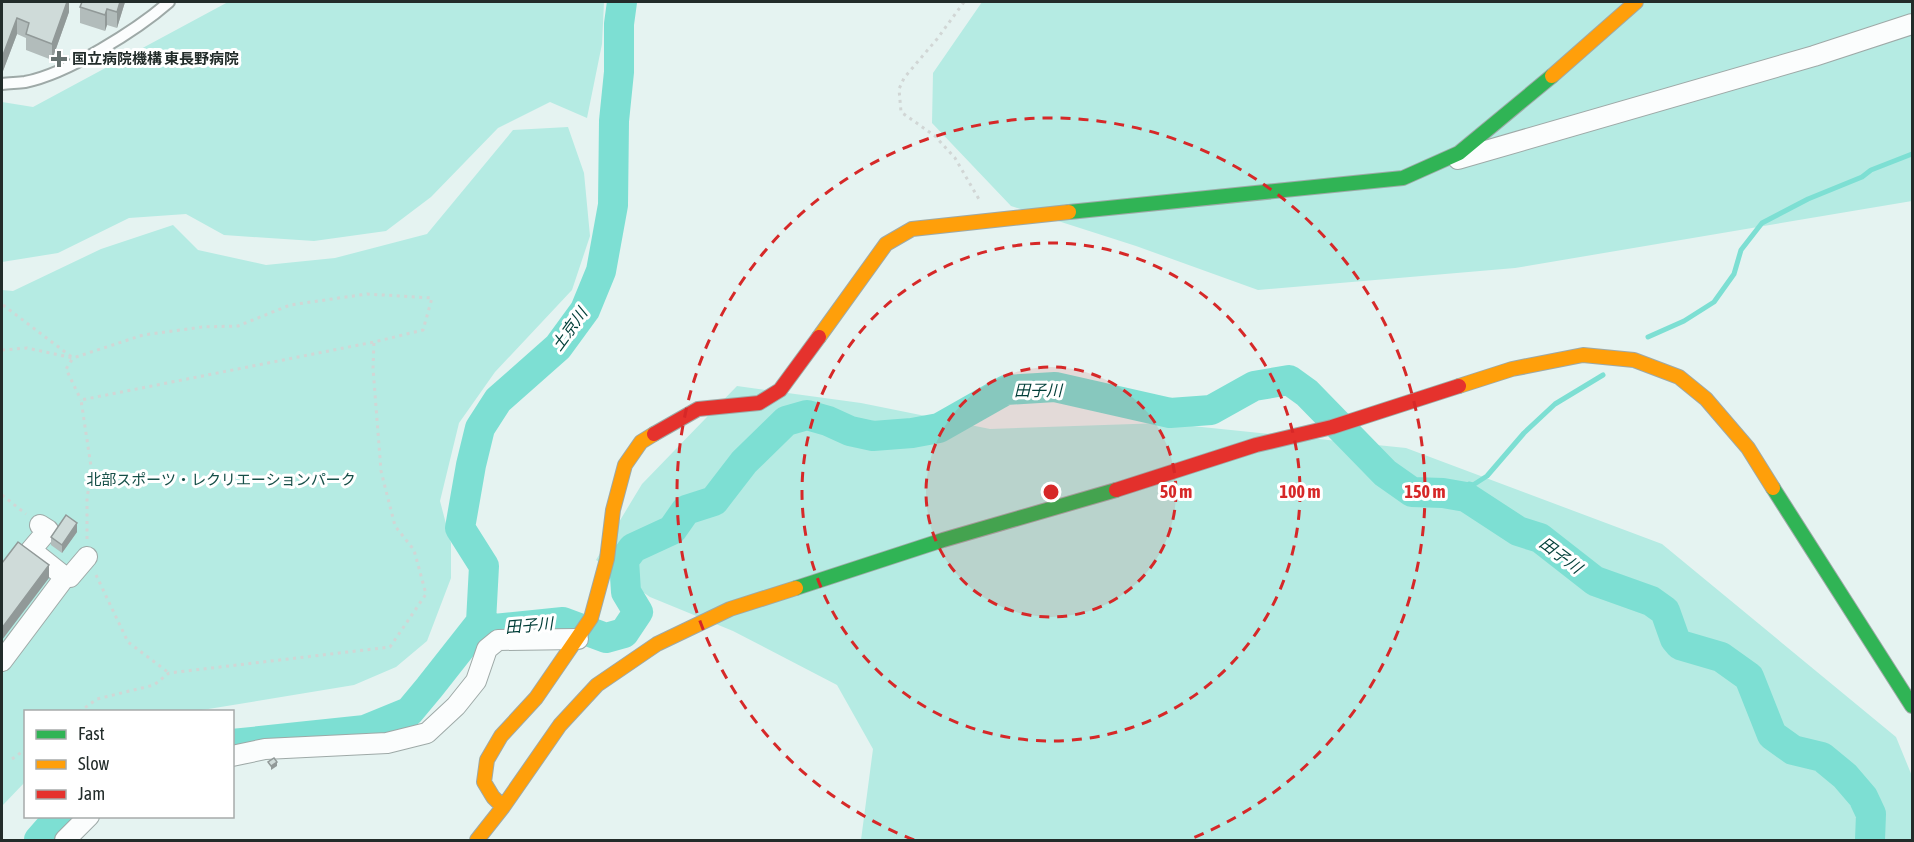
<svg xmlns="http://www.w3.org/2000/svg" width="1914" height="842" viewBox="0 0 1914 842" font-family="'Asap Condensed','Noto Sans JP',sans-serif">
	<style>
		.green { fill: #b5ebe3 }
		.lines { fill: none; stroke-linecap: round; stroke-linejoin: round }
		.stream { stroke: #7ddfd3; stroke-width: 5 }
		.river { stroke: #7ddfd3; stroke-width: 30 }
		.lane-casing { stroke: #9ea9a7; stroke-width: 14 }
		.street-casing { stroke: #9ea9a7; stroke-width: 22 }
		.fast-casing { stroke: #9ea9a7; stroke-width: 16 }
		.slow-casing { stroke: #9ea9a7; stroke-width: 16 }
		.jam-casing { stroke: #9ea9a7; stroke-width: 16 }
		.path { stroke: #d1d6d5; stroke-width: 3; stroke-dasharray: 3 4.5; stroke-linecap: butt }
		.lane { stroke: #fbfdfd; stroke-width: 10 }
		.street { stroke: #fbfdfd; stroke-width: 20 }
		.fast { stroke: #30b455; stroke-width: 14 }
		.slow { stroke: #ff9f0a; stroke-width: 14 }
		.jam { stroke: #e5322d; stroke-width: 14 }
		.wall { fill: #b2bcbb }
		.shaded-wall { fill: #919998 }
		.building { fill: #cfdbd9; stroke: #919998; stroke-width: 1.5 }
		.ring { fill: none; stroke: #d62828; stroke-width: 3; stroke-dasharray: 10 8 }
		.poi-dot { fill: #667270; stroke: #fff; stroke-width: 2 }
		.labels { text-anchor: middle; stroke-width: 6; stroke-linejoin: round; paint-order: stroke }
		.poi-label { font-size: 15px; font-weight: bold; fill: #222c2a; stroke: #fff; text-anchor: start }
		.park-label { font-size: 15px; fill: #164f48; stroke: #fff }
		.water-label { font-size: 16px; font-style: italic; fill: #003e38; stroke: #fff }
		.centre { fill: #d62828; stroke: #fff; stroke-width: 3 }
		.ring-label { font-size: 18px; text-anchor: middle; font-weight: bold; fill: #d62828; stroke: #fff; stroke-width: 6; stroke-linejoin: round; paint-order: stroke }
	</style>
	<rect width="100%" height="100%" fill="#e5f3f1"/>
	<!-- green -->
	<path class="green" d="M 228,2 L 604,2 L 602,44 L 587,118 L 550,102 L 498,128 L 431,197 L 386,231 L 314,241 L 224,235 L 186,214 L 129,218 L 58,253 L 2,262 L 2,102 L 33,107 Z
		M 982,2 L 1912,2 L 1912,201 L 1515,268 L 1258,290 L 1136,246 L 1011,206 L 932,123 L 933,73 Z
		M 568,127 L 584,173 L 590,236 L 572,290 L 495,372 L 459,423 L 440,501 L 451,543 L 451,578 L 427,641 L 396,667 L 354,685 L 196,711 L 26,712 L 25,782 L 2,806 L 2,290 L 13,291 L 101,249 L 173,225 L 198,250 L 266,265 L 335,258 L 427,234 L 513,130 Z
		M 737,386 L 861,403 L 990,429 L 1163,423 L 1406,448 L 1662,544 L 1896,737 L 1912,776 L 1912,840 L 861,840 L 873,749 L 837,685 L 733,631 L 650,597 L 596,560 L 642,484 Z"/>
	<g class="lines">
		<!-- stream -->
		<path class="stream" d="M 1648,337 L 1684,321 L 1714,302 L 1734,274 L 1741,250 L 1762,223 L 1808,199 L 1862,177 L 1871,170 L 1912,154
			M 1458,495 L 1469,484 L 1473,485 L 1487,476 L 1524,433 L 1555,404 L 1603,375"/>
		<!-- river -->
		<path class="river" d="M 481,622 L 494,629 L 563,622 L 606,638 L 624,633 L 638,612 L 626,592 L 624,560 L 633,548 L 672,530 L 686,510 L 714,501 L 744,462 L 786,421 L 807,415 L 828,421 L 850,431 L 873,436 L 912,433 L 939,428 L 1006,390 L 1055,387 L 1170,413 L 1211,410 L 1254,386 L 1289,380 L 1307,393 L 1385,473 L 1412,492 L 1443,493 L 1466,497 L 1518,531 L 1540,538 L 1595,581 L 1651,601 L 1665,611 L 1675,639 L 1680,645 L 1721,657 L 1749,677 L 1772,735 L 1793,750 L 1822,757 L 1845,776 L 1863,797 L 1871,814 L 1870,840
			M 481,622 L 484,566 L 460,528 L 471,465 L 480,428 L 498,400 L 558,347 L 585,310 L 601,271 L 613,205 L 614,121 L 619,72 L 619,24 L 622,2
			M 232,744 L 365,730 L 409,712 L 429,688 L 481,622
			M 39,840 L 60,816"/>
		<defs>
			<path id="lane" d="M 2,84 C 9,83 17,83 25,82 C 67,74 137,30 169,2"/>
			<path id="street" d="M 1458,159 L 1814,56 L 1912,24
				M 65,577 L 70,577 L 87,557
				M 2,661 L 65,577 L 31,550 L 48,530 L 40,525
				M 232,756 L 265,749 L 387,743 L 427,733 L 456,706 L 476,681 L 487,649 L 498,640 L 578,639
				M 65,840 L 89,816"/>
			<path id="fast" d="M 1069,212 L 1403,178 L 1459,153 L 1552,76
				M 1773,488 L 1912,706
				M 796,588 L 943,540 L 1116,490"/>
			<path id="slow" d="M 1552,76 L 1636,2
				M 819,337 L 886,244 L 912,229 L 1069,212
				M 1459,386 L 1512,369 L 1583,355 L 1634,360 L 1679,377 L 1706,399 L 1748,448 L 1773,488
				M 503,807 L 493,797 L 484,782 L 487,760 L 501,736 L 536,698 L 591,618 L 607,559 L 613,510 L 625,465 L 641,442 L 654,434
				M 477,840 L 503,807 L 560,725 L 597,685 L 657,644 L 730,609 L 796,588"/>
			<path id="jam" d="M 654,434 L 698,409 L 759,403 L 780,390 L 819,337
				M 1116,490 L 1256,445 L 1332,427 L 1459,386"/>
		</defs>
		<!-- lane casing -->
		<use href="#lane" class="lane-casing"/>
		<!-- street casing -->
		<use href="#street" class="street-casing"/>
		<!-- fast casing -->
		<use href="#fast" class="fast-casing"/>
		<!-- slow casing -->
		<use href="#slow" class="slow-casing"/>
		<!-- jam casing -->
		<use href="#jam" class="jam-casing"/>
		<!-- path -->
		<path class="path" d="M 964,2 L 937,39 L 904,78 L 899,89 L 901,112 L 935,136 L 955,158 L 980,201
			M 3,305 L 73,358 L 66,369 L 81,400
			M 2,350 L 27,348 L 73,358 L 143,335 L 202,327 L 238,326 L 290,305 L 367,294 L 432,298 L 423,330 L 374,342 L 81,400 L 92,473 L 87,497 L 87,540
			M 2,495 L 26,514
			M 96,575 L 128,642 L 169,673
			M 79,712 L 97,699 L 154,685 L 169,673 L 390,647 L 426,594 L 414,550 L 395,526 L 381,471 L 373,368 L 374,342
			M 12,759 L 26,749"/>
		<!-- lane -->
		<use href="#lane" class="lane"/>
		<!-- street -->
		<use href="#street" class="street"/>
		<!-- fast -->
		<use href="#fast" class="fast"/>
		<!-- slow -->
		<use href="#slow" class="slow"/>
		<!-- jam -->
		<use href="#jam" class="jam"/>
	</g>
	<!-- wall -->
	<path class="wall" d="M 2,2 L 69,2 L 69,12 L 52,60 L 26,50 L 26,38 L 17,34 L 3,71 L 2,71 Z
		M 82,2 L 125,2 L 117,28 L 107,25 L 105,31 L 80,23 L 80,7 Z
		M 77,532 L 62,553 L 51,545 L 51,537 Z"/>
	<!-- shaded-wall -->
	<path class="shaded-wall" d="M 67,2 L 69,2 L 69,12 L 52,60 L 52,44 Z
		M 120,2 L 125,2 L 117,28 L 117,12 Z
		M 107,9 L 107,25 L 105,31 L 105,15 Z
		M 17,18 L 17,34 L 3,71 L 3,55 Z
		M 77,523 L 77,532 L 62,553 L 62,545 Z
		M 49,565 L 49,578 L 2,640 L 2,628 Z
		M 277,762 L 277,766 L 271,770 L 271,766 Z"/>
	<!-- building -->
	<path class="building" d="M 2,2 L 67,2 L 52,44 L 26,34 L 29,23 L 17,18 L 3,55 L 2,55 Z
		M 82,2 L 120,2 L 117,12 L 107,9 L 105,15 L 80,7 Z
		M 66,515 L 77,523 L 62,545 L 51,537 Z
		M 18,542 L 49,565 L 2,628 L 2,563 Z
		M 274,758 L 277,762 L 271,766 L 268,762 Z"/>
	<!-- distance rings -->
	<circle cx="1051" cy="492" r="125" fill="#d62828" fill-opacity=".12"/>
	<g class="ring">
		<circle cx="1051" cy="492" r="125"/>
		<circle cx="1051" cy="492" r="249"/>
		<path d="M914 840A374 374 0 1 1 1188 840"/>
	</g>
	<!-- markers -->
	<path class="poi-dot" d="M56 50h6v6h6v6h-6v6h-6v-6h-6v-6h6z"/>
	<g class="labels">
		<!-- poi labels -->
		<g class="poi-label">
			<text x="72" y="64">国立病院機構 東長野病院</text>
		</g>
		<!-- park labels -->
		<g class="park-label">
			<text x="221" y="485">北部スポーツ・レクリエーションパーク</text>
		</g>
		<!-- water labels -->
		<g class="water-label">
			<text transform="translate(569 329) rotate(-54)" y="6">土京川</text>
			<text x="1038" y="396">田子川</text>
			<text transform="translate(1561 555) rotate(37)" y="6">田子川</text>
			<text transform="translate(529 625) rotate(-5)" y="6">田子川</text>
		</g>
	</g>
	<circle cx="1051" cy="492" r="9" class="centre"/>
	<g class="ring-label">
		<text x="1176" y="498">50 m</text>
		<text x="1300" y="498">100 m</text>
		<text x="1425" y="498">150 m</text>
	</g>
	<!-- border -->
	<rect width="1914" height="842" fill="none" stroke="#222c2a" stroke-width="6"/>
	<!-- legend -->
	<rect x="24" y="710" width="210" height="108" fill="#ffffff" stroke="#a7abaa" stroke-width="1.5"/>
	<rect x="36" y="730" width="30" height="9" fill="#30b455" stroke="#a7abaa" stroke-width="1.5"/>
	<text x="78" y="740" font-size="18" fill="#222c2a">Fast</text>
	<rect x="36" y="760" width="30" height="9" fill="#ff9f0a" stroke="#a7abaa" stroke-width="1.5"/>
	<text x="78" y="770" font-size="18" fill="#222c2a">Slow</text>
	<rect x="36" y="790" width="30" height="9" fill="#e5322d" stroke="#a7abaa" stroke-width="1.5"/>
	<text x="78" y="800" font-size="18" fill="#222c2a">Jam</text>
</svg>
